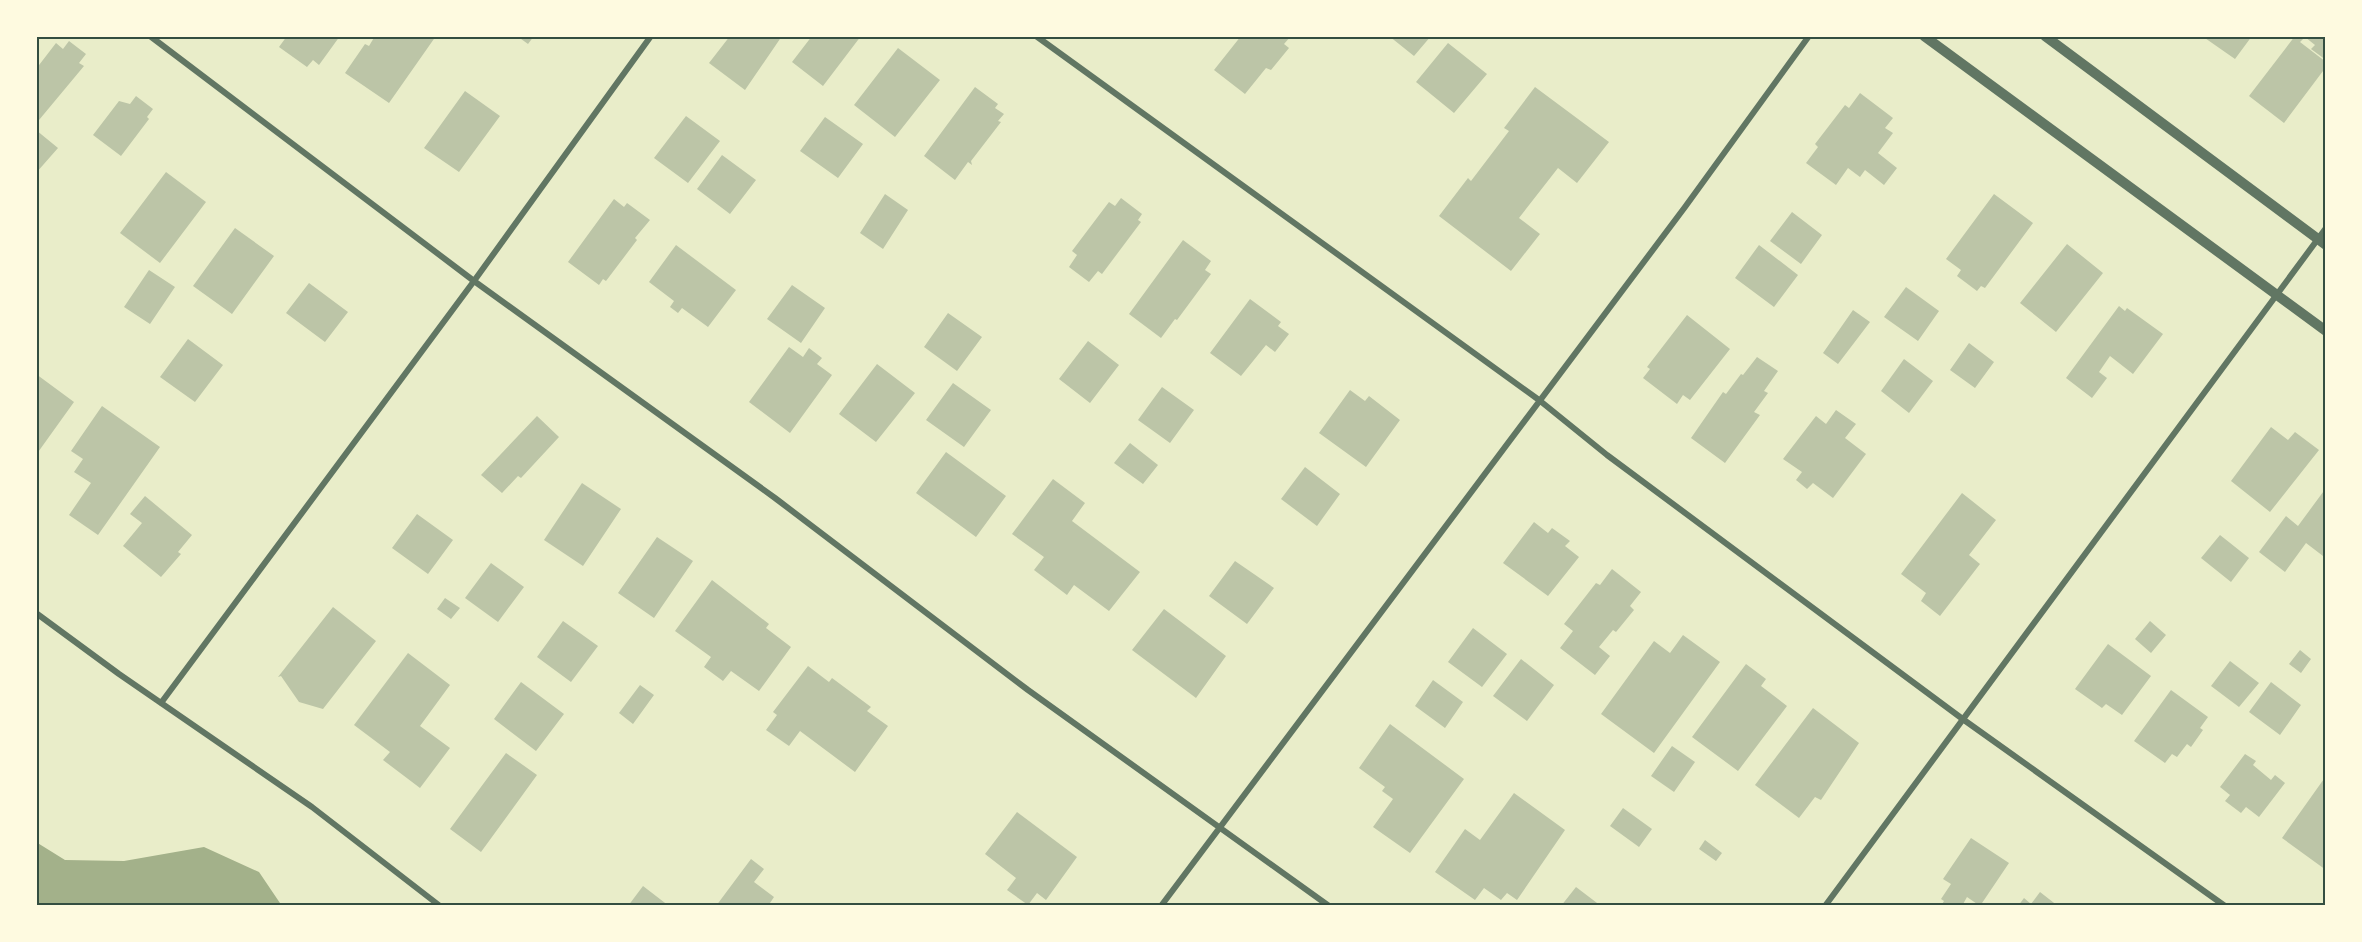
<svg xmlns="http://www.w3.org/2000/svg" width="2362" height="942" viewBox="0 0 2362 942" font-family="'DejaVu Sans',sans-serif">
	<style>
		.water { fill: #a3b18a }
		.building { fill: #bcc5a7 }
		.lines { fill: none; stroke-linecap: round; stroke-linejoin: round }
		.minor { stroke: #617663; stroke-width: 6 }
		.tertiary { stroke: #617663; stroke-width: 10 }
		.neatline { fill: none; stroke: #344e41; stroke-width: 2 }
	</style>
	<rect width="100%" height="100%" fill="#e9edc9"/>
	<!-- water -->
	<path class="water" d="M 36,842 L 65,860 L 124,861 L 204,847 L 259,872 L 282,906 L 36,906 Z"/>
	<!-- building -->
	<path class="building" d="M 287,36 L 340,36 L 319,65 L 313,60 L 307,67 L 279,47 Z
		M 375,36 L 436,36 L 389,103 L 345,73 L 365,44 L 369,46 Z
		M 517,36 L 534,36 L 528,44 Z
		M 730,36 L 782,36 L 745,90 L 709,63 Z
		M 812,36 L 861,36 L 823,86 L 792,62 Z
		M 1241,36 L 1291,36 L 1284,44 L 1289,48 L 1271,70 L 1266,68 L 1245,94 L 1214,70 Z
		M 1389,36 L 1431,36 L 1414,56 Z
		M 2202,36 L 2252,36 L 2235,59 Z
		M 2295,36 L 2326,36 L 2326,60 L 2311,49 L 2315,45 L 2305,37 L 2300,42 L 2326,62 L 2326,67 L 2284,123 L 2249,96 Z
		M 69,41 L 86,54 L 79,63 L 84,66 L 39,120 L 36,118 L 36,69 L 56,43 L 63,49 Z
		M 1448,43 L 1487,74 L 1454,113 L 1416,82 Z
		M 898,48 L 940,80 L 895,137 L 854,105 Z
		M 975,87 L 998,104 L 995,108 L 1004,114 L 998,121 L 1001,122 L 971,161 L 972,165 L 968,162 L 955,180 L 924,156 Z
		M 1535,87 L 1609,142 L 1577,183 L 1558,168 L 1519,218 L 1540,234 L 1511,271 L 1439,216 L 1468,178 L 1471,181 L 1509,131 L 1504,128 Z
		M 465,91 L 500,116 L 459,172 L 424,148 Z
		M 1860,93 L 1893,118 L 1885,128 L 1893,133 L 1878,153 L 1897,168 L 1884,185 L 1865,170 L 1860,177 L 1848,168 L 1836,185 L 1806,163 L 1818,147 L 1815,144 L 1845,105 L 1849,108 Z
		M 136,96 L 153,109 L 147,117 L 149,119 L 121,156 L 93,135 L 119,101 L 130,104 Z
		M 686,116 L 720,141 L 688,183 L 654,158 Z
		M 825,117 L 863,144 L 838,178 L 800,151 Z
		M 36,130 L 58,148 L 36,173 Z
		M 722,155 L 756,180 L 730,214 L 697,189 Z
		M 166,172 L 206,202 L 160,263 L 120,233 Z
		M 885,194 L 908,210 L 883,249 L 860,233 Z
		M 1994,194 L 2033,223 L 1985,288 L 1981,286 L 1977,291 L 1957,276 L 1961,270 L 1946,259 Z
		M 1121,198 L 1142,214 L 1138,220 L 1141,222 L 1102,274 L 1098,271 L 1089,282 L 1069,267 L 1077,255 L 1072,251 L 1109,202 L 1115,206 Z
		M 614,199 L 624,207 L 627,203 L 650,220 L 635,238 L 637,240 L 606,281 L 603,279 L 599,285 L 568,262 Z
		M 1792,212 L 1822,235 L 1801,264 L 1770,241 Z
		M 235,228 L 274,256 L 232,314 L 193,286 Z
		M 1183,240 L 1211,261 L 1205,270 L 1211,274 L 1177,320 L 1175,319 L 1161,338 L 1129,314 Z
		M 2067,244 L 2103,273 L 2056,332 L 2020,303 Z
		M 676,245 L 736,290 L 708,327 L 682,308 L 678,313 L 670,307 L 674,301 L 649,282 Z
		M 1759,245 L 1798,275 L 1774,307 L 1735,278 Z
		M 149,270 L 175,287 L 150,324 L 124,307 Z
		M 309,283 L 348,312 L 325,342 L 286,313 Z
		M 792,285 L 825,308 L 801,343 L 767,319 Z
		M 1906,287 L 1939,311 L 1918,341 L 1884,317 Z
		M 1250,299 L 1281,322 L 1278,326 L 1289,334 L 1275,352 L 1266,345 L 1241,376 L 1210,353 Z
		M 2119,306 L 2125,311 L 2127,308 L 2163,334 L 2133,374 L 2110,356 L 2099,372 L 2107,378 L 2092,398 L 2066,378 Z
		M 1853,310 L 1870,322 L 1838,364 L 1823,353 Z
		M 948,313 L 982,337 L 957,371 L 924,347 Z
		M 1687,315 L 1730,349 L 1690,400 L 1683,395 L 1677,404 L 1643,378 L 1650,369 L 1647,367 Z
		M 188,339 L 223,365 L 195,402 L 160,377 Z
		M 1088,341 L 1119,365 L 1090,403 L 1059,379 Z
		M 1969,343 L 1994,362 L 1975,388 L 1950,370 Z
		M 789,347 L 803,357 L 809,348 L 822,358 L 817,364 L 832,375 L 790,433 L 749,402 Z
		M 1757,357 L 1778,371 L 1764,391 L 1768,393 L 1754,412 L 1760,415 L 1725,463 L 1691,438 L 1723,392 L 1726,394 L 1741,374 L 1743,375 Z
		M 1904,359 L 1933,381 L 1909,413 L 1881,391 Z
		M 877,364 L 915,393 L 876,442 L 839,414 Z
		M 36,374 L 74,402 L 36,455 Z
		M 953,383 L 991,410 L 964,447 L 926,420 Z
		M 1162,387 L 1194,410 L 1170,443 L 1138,420 Z
		M 1350,390 L 1365,401 L 1369,396 L 1400,420 L 1366,467 L 1319,433 Z
		M 102,406 L 160,447 L 98,535 L 69,515 L 91,483 L 74,472 L 83,459 L 71,451 Z
		M 1836,410 L 1856,424 L 1845,438 L 1866,454 L 1833,498 L 1813,483 L 1807,489 L 1796,480 L 1802,472 L 1783,459 L 1816,416 L 1826,424 Z
		M 537,416 L 559,437 L 521,478 L 518,476 L 502,493 L 481,475 Z
		M 2271,427 L 2288,440 L 2295,432 L 2319,450 L 2270,512 L 2231,481 Z
		M 1130,443 L 1158,465 L 1143,484 L 1114,463 Z
		M 946,452 L 1006,496 L 976,537 L 916,493 Z
		M 1305,467 L 1340,494 L 1317,526 L 1281,499 Z
		M 1053,479 L 1085,503 L 1072,521 L 1140,572 L 1109,611 L 1074,585 L 1067,595 L 1034,570 L 1044,557 L 1012,534 Z
		M 582,483 L 621,509 L 583,566 L 544,540 Z
		M 2326,488 L 2326,553 L 2323,556 L 2306,543 L 2285,572 L 2259,552 L 2286,516 L 2298,526 Z
		M 1962,493 L 1996,520 L 1969,555 L 1980,564 L 1940,616 L 1921,601 L 1926,593 L 1901,574 Z
		M 145,496 L 192,535 L 178,552 L 181,554 L 161,577 L 123,546 L 142,523 L 130,514 Z
		M 417,514 L 453,540 L 428,574 L 392,548 Z
		M 1534,522 L 1548,533 L 1552,528 L 1570,541 L 1565,546 L 1579,557 L 1548,596 L 1503,563 Z
		M 2220,535 L 2249,558 L 2231,582 L 2201,558 Z
		M 657,537 L 693,561 L 654,618 L 618,593 Z
		M 1235,561 L 1274,588 L 1247,624 L 1209,596 Z
		M 491,563 L 524,587 L 498,622 L 465,598 Z
		M 1612,569 L 1641,592 L 1630,606 L 1634,610 L 1616,632 L 1613,630 L 1599,647 L 1610,656 L 1595,675 L 1560,648 L 1573,631 L 1564,624 L 1596,583 L 1600,585 Z
		M 712,580 L 769,624 L 766,628 L 791,647 L 759,691 L 731,671 L 723,681 L 704,667 L 711,657 L 675,631 Z
		M 445,598 L 460,608 L 451,619 L 437,609 Z
		M 333,607 L 376,641 L 323,709 L 299,702 L 281,676 L 278,677 Z
		M 1164,609 L 1226,656 L 1196,698 L 1132,650 Z
		M 563,621 L 598,646 L 571,682 L 537,657 Z
		M 2150,621 L 2166,635 L 2151,653 L 2135,639 Z
		M 1473,628 L 1507,654 L 1482,687 L 1448,662 Z
		M 1683,635 L 1720,662 L 1654,753 L 1601,714 L 1654,641 L 1670,653 Z
		M 2108,644 L 2151,676 L 2122,715 L 2106,704 L 2102,708 L 2075,689 Z
		M 2300,650 L 2311,659 L 2301,673 L 2289,664 Z
		M 408,653 L 450,685 L 420,726 L 450,748 L 420,788 L 383,760 L 390,752 L 354,725 Z
		M 1521,659 L 1554,685 L 1527,721 L 1493,696 Z
		M 2230,661 L 2259,683 L 2239,707 L 2211,686 Z
		M 1746,664 L 1766,679 L 1761,686 L 1787,706 L 1738,771 L 1692,737 Z
		M 808,666 L 829,682 L 832,678 L 871,707 L 867,711 L 888,726 L 855,772 L 800,731 L 789,746 L 766,730 L 777,715 L 773,712 Z
		M 1433,680 L 1463,702 L 1445,728 L 1415,706 Z
		M 521,682 L 564,714 L 536,751 L 494,719 Z
		M 2271,682 L 2301,705 L 2280,735 L 2249,712 Z
		M 640,685 L 654,695 L 633,724 L 619,713 Z
		M 2171,690 L 2208,717 L 2200,728 L 2203,730 L 2191,747 L 2187,744 L 2177,757 L 2172,754 L 2165,763 L 2134,741 Z
		M 1813,708 L 1859,743 L 1821,800 L 1815,797 L 1799,818 L 1755,785 Z
		M 1390,724 L 1464,779 L 1410,853 L 1373,827 L 1393,799 L 1382,791 L 1385,787 L 1359,768 Z
		M 1672,746 L 1695,762 L 1674,792 L 1651,776 Z
		M 506,753 L 537,775 L 481,852 L 450,829 Z
		M 2245,754 L 2256,761 L 2253,765 L 2271,780 L 2275,775 L 2285,783 L 2259,817 L 2246,807 L 2241,813 L 2225,801 L 2230,795 L 2220,787 Z
		M 2326,776 L 2326,870 L 2282,838 Z
		M 1514,793 L 1565,830 L 1517,900 L 1507,893 L 1501,900 L 1484,888 L 1475,900 L 1435,872 L 1465,829 L 1480,840 Z
		M 1623,808 L 1652,829 L 1639,847 L 1610,826 Z
		M 1017,812 L 1077,857 L 1046,900 L 1037,893 L 1028,905 L 1007,890 L 1016,878 L 985,854 Z
		M 1971,838 L 2009,863 L 1980,906 L 1967,897 L 1962,906 L 1941,906 L 1944,901 L 1941,899 L 1951,884 L 1943,879 Z
		M 1705,840 L 1722,853 L 1716,861 L 1699,849 Z
		M 751,859 L 764,869 L 754,882 L 774,897 L 768,906 L 716,906 Z
		M 643,886 L 669,906 L 628,906 Z
		M 1576,887 L 1601,906 L 1561,906 Z
		M 2040,892 L 2058,906 L 2018,906 L 2024,898 L 2031,904 Z"/>
	<g class="lines">
		<!-- minor -->
		<path class="minor" d="M 150,36 L 474,281 L 775,498 L 1028,690 L 1329,906
			M 1036,36 L 1539,400 L 1607,455 L 1964,720 L 2225,906
			M 36,613 L 119,674 L 312,807 L 440,906
			M 161,703 L 474,281 L 651,36
			M 1161,906 L 1685,207 L 1809,36
			M 1825,906 L 2326,228"/>
		<!-- tertiary -->
		<path class="tertiary" d="M 1924,36 L 2326,331
			M 2045,36 L 2326,245"/>
	</g>
	<!-- border -->
	<rect width="2362" height="942" fill="none" stroke="#fefae0" stroke-width="75"/>
	<rect x="38" y="38" width="2286" height="866" class="neatline"/>
</svg>
